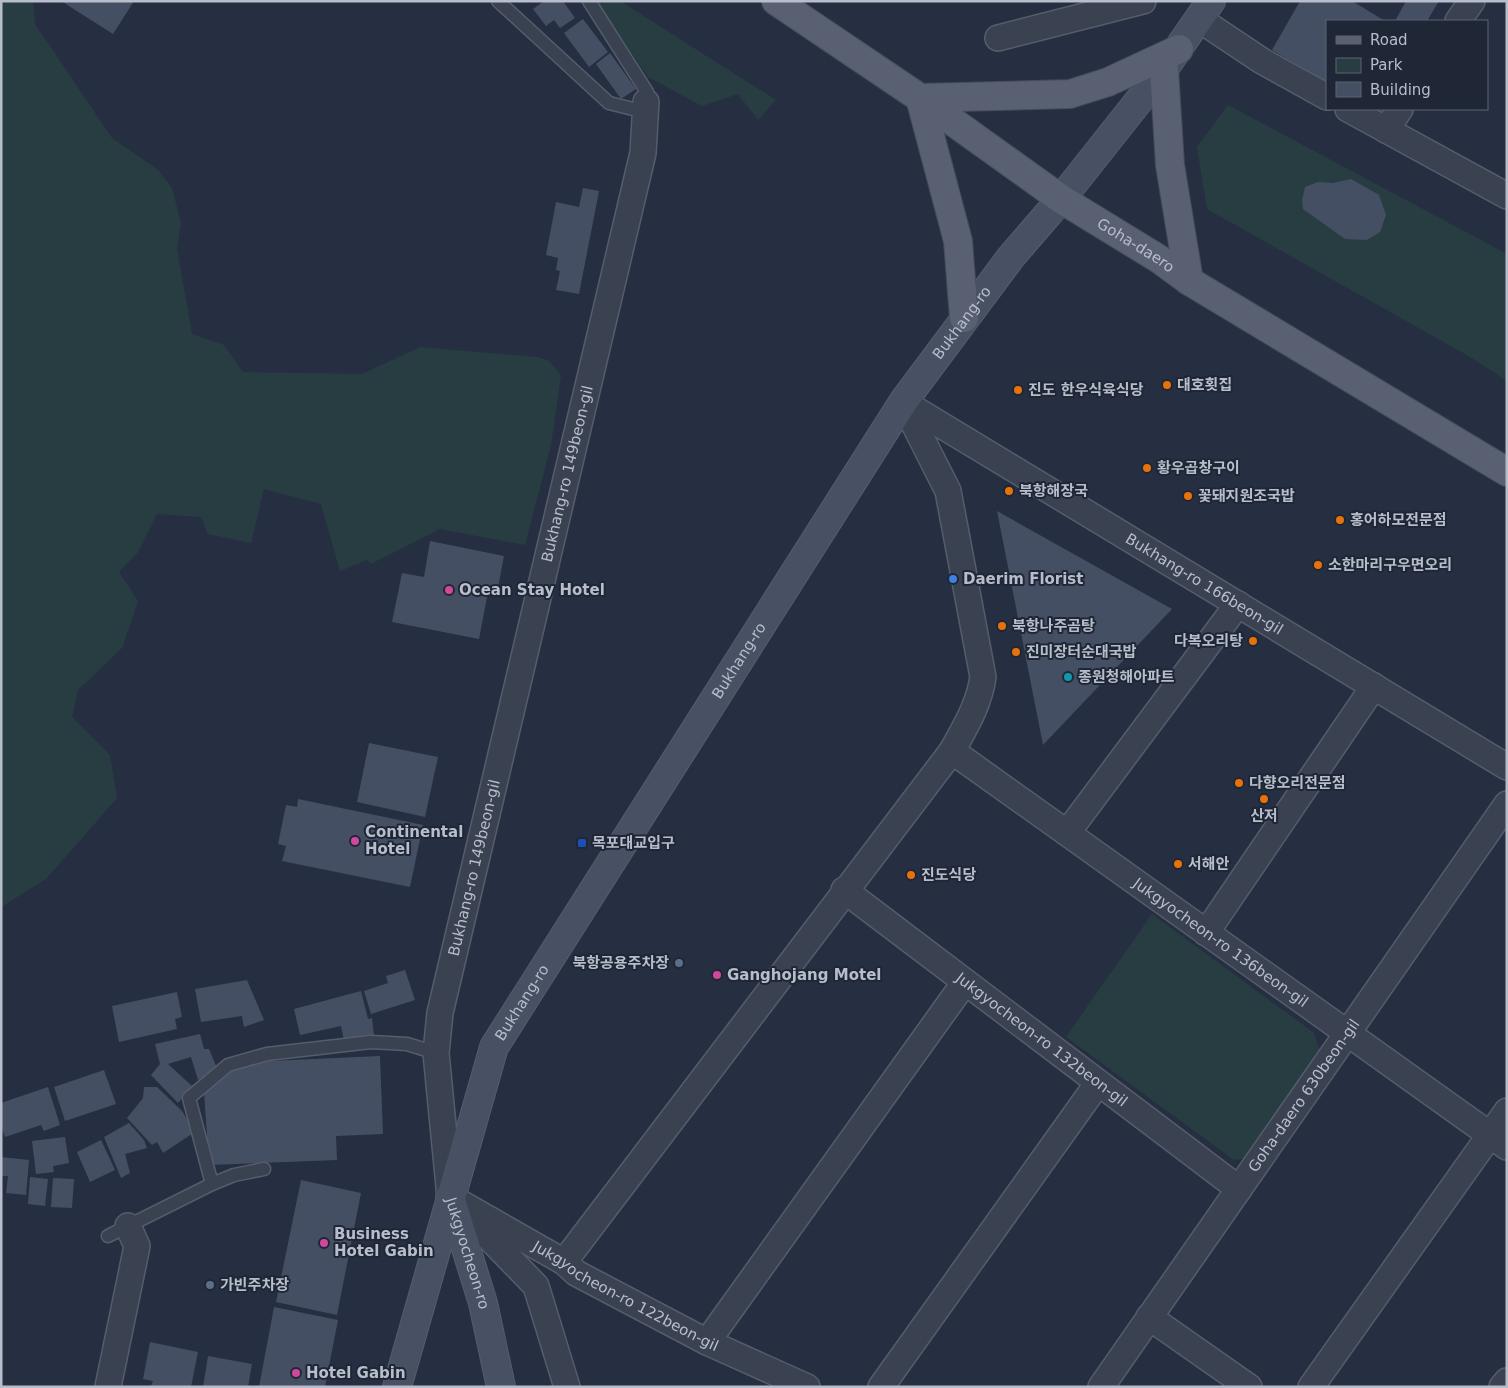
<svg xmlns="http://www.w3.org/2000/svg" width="1508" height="1388" viewBox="0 0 1508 1388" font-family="'DejaVu Sans','Noto Sans KR',sans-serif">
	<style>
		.green { fill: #283d42 }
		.building { fill: #454f63 }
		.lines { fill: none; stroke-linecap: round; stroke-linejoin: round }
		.lane-casing { stroke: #555d6b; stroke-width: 15 }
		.street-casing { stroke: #555d6b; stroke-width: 28 }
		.secondary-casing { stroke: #555d6b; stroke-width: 30 }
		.primary-casing { stroke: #444b5a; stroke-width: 30 }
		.lane { stroke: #3a4251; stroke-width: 12 }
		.street { stroke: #3a4251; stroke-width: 25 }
		.secondary { stroke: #485064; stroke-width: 28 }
		.primary { stroke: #586071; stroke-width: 28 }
		.food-dot { fill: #e8710a; stroke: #1f2736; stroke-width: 2 }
		.shop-dot { fill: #3f7fe0; stroke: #1f2736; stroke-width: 2 }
		.hotel-dot { fill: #d1479c; stroke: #1f2736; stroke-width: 2 }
		.culture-dot { fill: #0f9aa8; stroke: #1f2736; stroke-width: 2 }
		.transit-dot { fill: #1a4fb4; stroke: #1f2736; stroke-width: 2 }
		.service-dot { fill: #5c6f8a; stroke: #1f2736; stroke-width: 2 }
		.labels { text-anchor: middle; stroke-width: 4; stroke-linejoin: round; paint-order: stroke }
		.street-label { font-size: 15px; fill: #b7bdcb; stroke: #1f2736 }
		.poi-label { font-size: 15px; font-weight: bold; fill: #b7bdcb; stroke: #1f2736; text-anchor: start }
	</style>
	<rect width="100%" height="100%" fill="#262f41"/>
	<!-- green -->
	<path class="green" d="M 1,1 L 33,1 L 35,24 L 112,138 L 158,170 L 172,188 L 181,223 L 177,249 L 192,334 L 224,345 L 243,372 L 362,374 L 420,347 L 537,357 L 549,361 L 561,375 L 551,445 L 525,545 L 440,529 L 371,564 L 367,560 L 340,571 L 321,504 L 264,489 L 251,543 L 208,534 L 201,517 L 157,514 L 138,552 L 119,572 L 138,601 L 122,648 L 78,690 L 72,717 L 110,755 L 117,798 L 46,879 L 1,907 Z
		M 599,1 L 620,1 L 776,100 L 758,120 L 738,94 L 702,106 L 648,77 L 598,4 Z
		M 1228,105 L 1507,254 L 1507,381 L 1472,358 L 1207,209 L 1197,147 Z
		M 1152,914 L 1314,1033 L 1321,1054 L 1249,1158 L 1234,1160 L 1066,1037 Z"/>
	<!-- building -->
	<path class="building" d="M 61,1 L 134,1 L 113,34 Z
		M 544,1 L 563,1 L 575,18 L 560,28 L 554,20 L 546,26 L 533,9 Z
		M 1300,1 L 1352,1 L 1385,21 L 1327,21 L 1327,82 L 1272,50 Z
		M 1406,1 L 1439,1 L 1427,21 L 1395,21 Z
		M 583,19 L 608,52 L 589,67 L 564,33 Z
		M 610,53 L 636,89 L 621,99 L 596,64 Z
		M 1351,179 L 1379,195 L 1386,215 L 1380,232 L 1367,240 L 1345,239 L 1303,209 L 1302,200 L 1305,187 L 1318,182 L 1333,183 Z
		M 583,188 L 599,191 L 579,294 L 556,290 L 560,271 L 556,270 L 558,258 L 546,255 L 556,202 L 579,207 Z
		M 997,511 L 1172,609 L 1043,745 Z
		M 430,541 L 504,556 L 498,588 L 489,587 L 479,639 L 392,622 L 402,573 L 424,577 Z
		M 369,743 L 438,757 L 425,817 L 357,802 Z
		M 298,799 L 423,825 L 410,887 L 282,861 L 286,846 L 278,844 L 286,805 L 297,807 Z
		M 405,970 L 415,1000 L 371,1014 L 364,991 L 388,983 L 386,976 Z
		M 247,980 L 264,1020 L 244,1027 L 242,1016 L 201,1022 L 195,989 Z
		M 361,991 L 368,1019 L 372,1018 L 374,1036 L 344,1040 L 341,1026 L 300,1035 L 294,1009 Z
		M 177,992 L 182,1017 L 175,1019 L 177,1029 L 119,1042 L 112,1006 Z
		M 200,1034 L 204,1049 L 209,1049 L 217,1068 L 198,1080 L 191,1057 L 168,1064 L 192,1086 L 178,1103 L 151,1075 L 160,1064 L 155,1044 Z
		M 380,1056 L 383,1134 L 336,1136 L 337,1160 L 209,1165 L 204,1092 L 230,1068 L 269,1061 Z
		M 104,1070 L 116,1104 L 65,1121 L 54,1087 Z
		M 48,1087 L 60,1125 L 44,1131 L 41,1125 L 5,1137 L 1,1126 L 1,1103 Z
		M 144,1087 L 157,1087 L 182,1111 L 195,1132 L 163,1153 L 157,1142 L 152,1145 L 127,1118 L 143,1098 Z
		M 129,1123 L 144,1140 L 147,1148 L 125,1154 L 130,1173 L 121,1178 L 104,1137 Z
		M 65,1137 L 69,1163 L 53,1166 L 54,1172 L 36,1174 L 32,1141 Z
		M 101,1140 L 115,1170 L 90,1182 L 77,1152 Z
		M 1,1157 L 29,1160 L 26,1195 L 6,1193 L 8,1176 L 1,1176 Z
		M 30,1177 L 48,1179 L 45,1206 L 28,1204 Z
		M 53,1178 L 74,1179 L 72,1208 L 51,1207 Z
		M 301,1180 L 361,1193 L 337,1315 L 276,1302 Z
		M 274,1307 L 338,1320 L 325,1387 L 259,1387 Z
		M 150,1342 L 198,1352 L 191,1387 L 153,1387 L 151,1386 L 153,1381 L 143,1379 Z
		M 208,1356 L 252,1364 L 248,1387 L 203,1387 Z"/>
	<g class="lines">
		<defs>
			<path id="lane" d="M 498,1 L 609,103 L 645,112
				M 589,1 L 647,92 L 646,102
				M 212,1184 L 234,1175 L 264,1169
				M 108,1236 L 212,1184 L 189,1098 L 228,1065 L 267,1054 L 371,1042 L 407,1044 L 436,1053"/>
			<g id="street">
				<path d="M 1199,19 L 1262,61 L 1327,97"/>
				<path d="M 1458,21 L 1472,1"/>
				<path d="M 998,38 L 1143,1"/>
				<path d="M 1348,109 L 1507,196"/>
				<path d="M 1386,130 L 1400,109"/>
				<path id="s1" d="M 903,402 L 1507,767"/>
				<path id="s2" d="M 952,751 L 1507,1147"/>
				<path d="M 1067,833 L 1238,604"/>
				<path id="s3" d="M 844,890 L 1239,1189"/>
				<path d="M 1206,933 L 1374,686"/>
				<path id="s4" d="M 450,1197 L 436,1053 L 440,1013 L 643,153 L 646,102"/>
				<path id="s5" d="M 450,1197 L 564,1262 L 576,1273 L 707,1342 L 807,1387"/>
				<path d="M 469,1217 L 536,1286 L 567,1387"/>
				<path d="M 564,1262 L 952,751 C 965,727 979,705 983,677 L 948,491 L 903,402"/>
				<path d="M 1149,1317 L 1249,1387"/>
				<path d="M 707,1342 L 965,982"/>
				<path d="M 108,1387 L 137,1246 L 128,1226"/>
				<path d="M 881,1387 L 1098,1083"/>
				<path id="s6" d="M 1101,1387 L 1507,804"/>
				<path d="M 1311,1387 L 1507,1111"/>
				<path d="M 1502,1387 L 1507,1381"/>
			</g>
			<g id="secondary">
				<path id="s7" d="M 450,1197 L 483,1303 L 501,1387"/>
				<path id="s8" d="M 397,1387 L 494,1047 L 903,402 L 1011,257 L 1061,199 L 1164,69 L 1211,1"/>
			</g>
			<g id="primary">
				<path id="s9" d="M 776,1 L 920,98 L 1061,199 L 1159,259 L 1189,281 L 1507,472"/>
				<path d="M 1164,69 L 1170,165 L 1189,281"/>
				<path d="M 964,318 L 958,241 L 920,98 L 1070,94 L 1108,82 L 1179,49"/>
			</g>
		</defs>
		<!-- lane casing -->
		<use href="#lane" class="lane-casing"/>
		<!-- street casing -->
		<use href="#street" class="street-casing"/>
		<!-- secondary casing -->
		<use href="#secondary" class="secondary-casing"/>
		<!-- primary casing -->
		<use href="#primary" class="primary-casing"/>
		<!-- lane -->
		<use href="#lane" class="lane"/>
		<!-- street -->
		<use href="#street" class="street"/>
		<!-- secondary -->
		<use href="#secondary" class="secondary"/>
		<!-- primary -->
		<use href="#primary" class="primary"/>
	</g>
	<!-- markers -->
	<g class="food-dot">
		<circle cx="1167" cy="385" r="5"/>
		<circle cx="1018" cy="390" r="5"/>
		<circle cx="1147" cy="468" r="5"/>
		<circle cx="1009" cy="491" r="5"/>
		<circle cx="1188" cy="496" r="5"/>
		<circle cx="1340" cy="520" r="5"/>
		<circle cx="1318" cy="565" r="5"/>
		<circle cx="1002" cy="626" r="5"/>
		<circle cx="1253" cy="641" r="5"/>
		<circle cx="1016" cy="652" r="5"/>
		<circle cx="1239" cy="783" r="5"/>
		<circle cx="1264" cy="799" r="5"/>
		<circle cx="1178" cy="864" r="5"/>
		<circle cx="911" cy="875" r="5"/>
	</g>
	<circle class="shop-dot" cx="953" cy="579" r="5"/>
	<g class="hotel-dot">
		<circle cx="449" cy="590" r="5"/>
		<circle cx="355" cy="841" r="5"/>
		<circle cx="717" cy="975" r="5"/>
		<circle cx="324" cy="1243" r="5"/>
		<circle cx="296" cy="1373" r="5"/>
	</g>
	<circle class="culture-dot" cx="1068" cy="677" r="5"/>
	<rect class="transit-dot" x="577" y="838" width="10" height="10" rx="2.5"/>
	<g class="service-dot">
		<circle cx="679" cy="963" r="5"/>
		<circle cx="210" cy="1285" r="5"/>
	</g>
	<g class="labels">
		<!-- street labels -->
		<g class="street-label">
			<text dy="5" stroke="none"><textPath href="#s9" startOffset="435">Goha-daero</textPath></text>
			<text dy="5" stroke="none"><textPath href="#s8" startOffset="1216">Bukhang-ro</textPath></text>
			<text dy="5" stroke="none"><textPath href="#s4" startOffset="739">Bukhang-ro 149beon-gil</textPath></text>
			<text dy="5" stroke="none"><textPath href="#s1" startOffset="352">Bukhang-ro 166beon-gil</textPath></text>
			<text dy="5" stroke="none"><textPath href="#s8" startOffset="811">Bukhang-ro</textPath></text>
			<text dy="5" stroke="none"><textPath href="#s4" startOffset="334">Bukhang-ro 149beon-gil</textPath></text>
			<text dy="5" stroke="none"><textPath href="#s2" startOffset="330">Jukgyocheon-ro 136beon-gil</textPath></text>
			<text dy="5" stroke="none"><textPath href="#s8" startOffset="406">Bukhang-ro</textPath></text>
			<text dy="5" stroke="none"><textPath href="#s3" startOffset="248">Jukgyocheon-ro 132beon-gil</textPath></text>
			<text dy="5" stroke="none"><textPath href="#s6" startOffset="355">Goha-daero 630beon-gil</textPath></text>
			<text dy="5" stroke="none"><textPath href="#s7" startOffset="59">Jukgyocheon-ro</textPath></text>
			<text dy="5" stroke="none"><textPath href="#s5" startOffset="202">Jukgyocheon-ro 122beon-gil</textPath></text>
		</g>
		<!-- poi labels -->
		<g class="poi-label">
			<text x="1177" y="390">대호횟집</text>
			<text x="1028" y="395">진도 한우식육식당</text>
			<text x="1157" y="473">황우곱창구이</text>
			<text x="1019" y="496">북항해장국</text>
			<text x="1198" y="501">꽃돼지원조국밥</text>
			<text x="1350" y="525">홍어하모전문점</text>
			<text x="1328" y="570">소한마리구우면오리</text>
			<text x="963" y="584">Daerim Florist</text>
			<text x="459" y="595">Ocean Stay Hotel</text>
			<text x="1012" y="631">북항나주곰탕</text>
			<text x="1243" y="646" text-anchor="end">다복오리탕</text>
			<text x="1026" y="657">진미장터순대국밥</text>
			<text x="1078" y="682">종원청해아파트</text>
			<text x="1249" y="788">다향오리전문점</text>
			<text x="1264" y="821" text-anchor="middle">산저</text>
			<text x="365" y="837">Continental<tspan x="365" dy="17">Hotel</tspan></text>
			<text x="592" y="848">목포대교입구</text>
			<text x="1188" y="869">서해안</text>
			<text x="921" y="880">진도식당</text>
			<text x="669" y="968" text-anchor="end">북항공용주차장</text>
			<text x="727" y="980">Ganghojang Motel</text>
			<text x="334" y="1239">Business<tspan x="334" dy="17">Hotel Gabin</tspan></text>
			<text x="220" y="1290">가빈주차장</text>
			<text x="306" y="1378">Hotel Gabin</text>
		</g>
	</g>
	<!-- border -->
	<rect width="1508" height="1388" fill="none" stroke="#b7bdcb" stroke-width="5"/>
	<!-- legend -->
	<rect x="1326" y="20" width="162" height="90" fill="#1f2736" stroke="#5c6372"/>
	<rect x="1336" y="36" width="25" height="8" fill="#586071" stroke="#5c6372"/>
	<text x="1370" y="45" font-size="15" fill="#b7bdcb">Road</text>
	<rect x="1336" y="58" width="25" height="15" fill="#283d42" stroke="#5c6372"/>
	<text x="1370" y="70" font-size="15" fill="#b7bdcb">Park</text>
	<rect x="1336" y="82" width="25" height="15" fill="#454f63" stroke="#5c6372"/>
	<text x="1370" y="95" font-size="15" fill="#b7bdcb">Building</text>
</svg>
